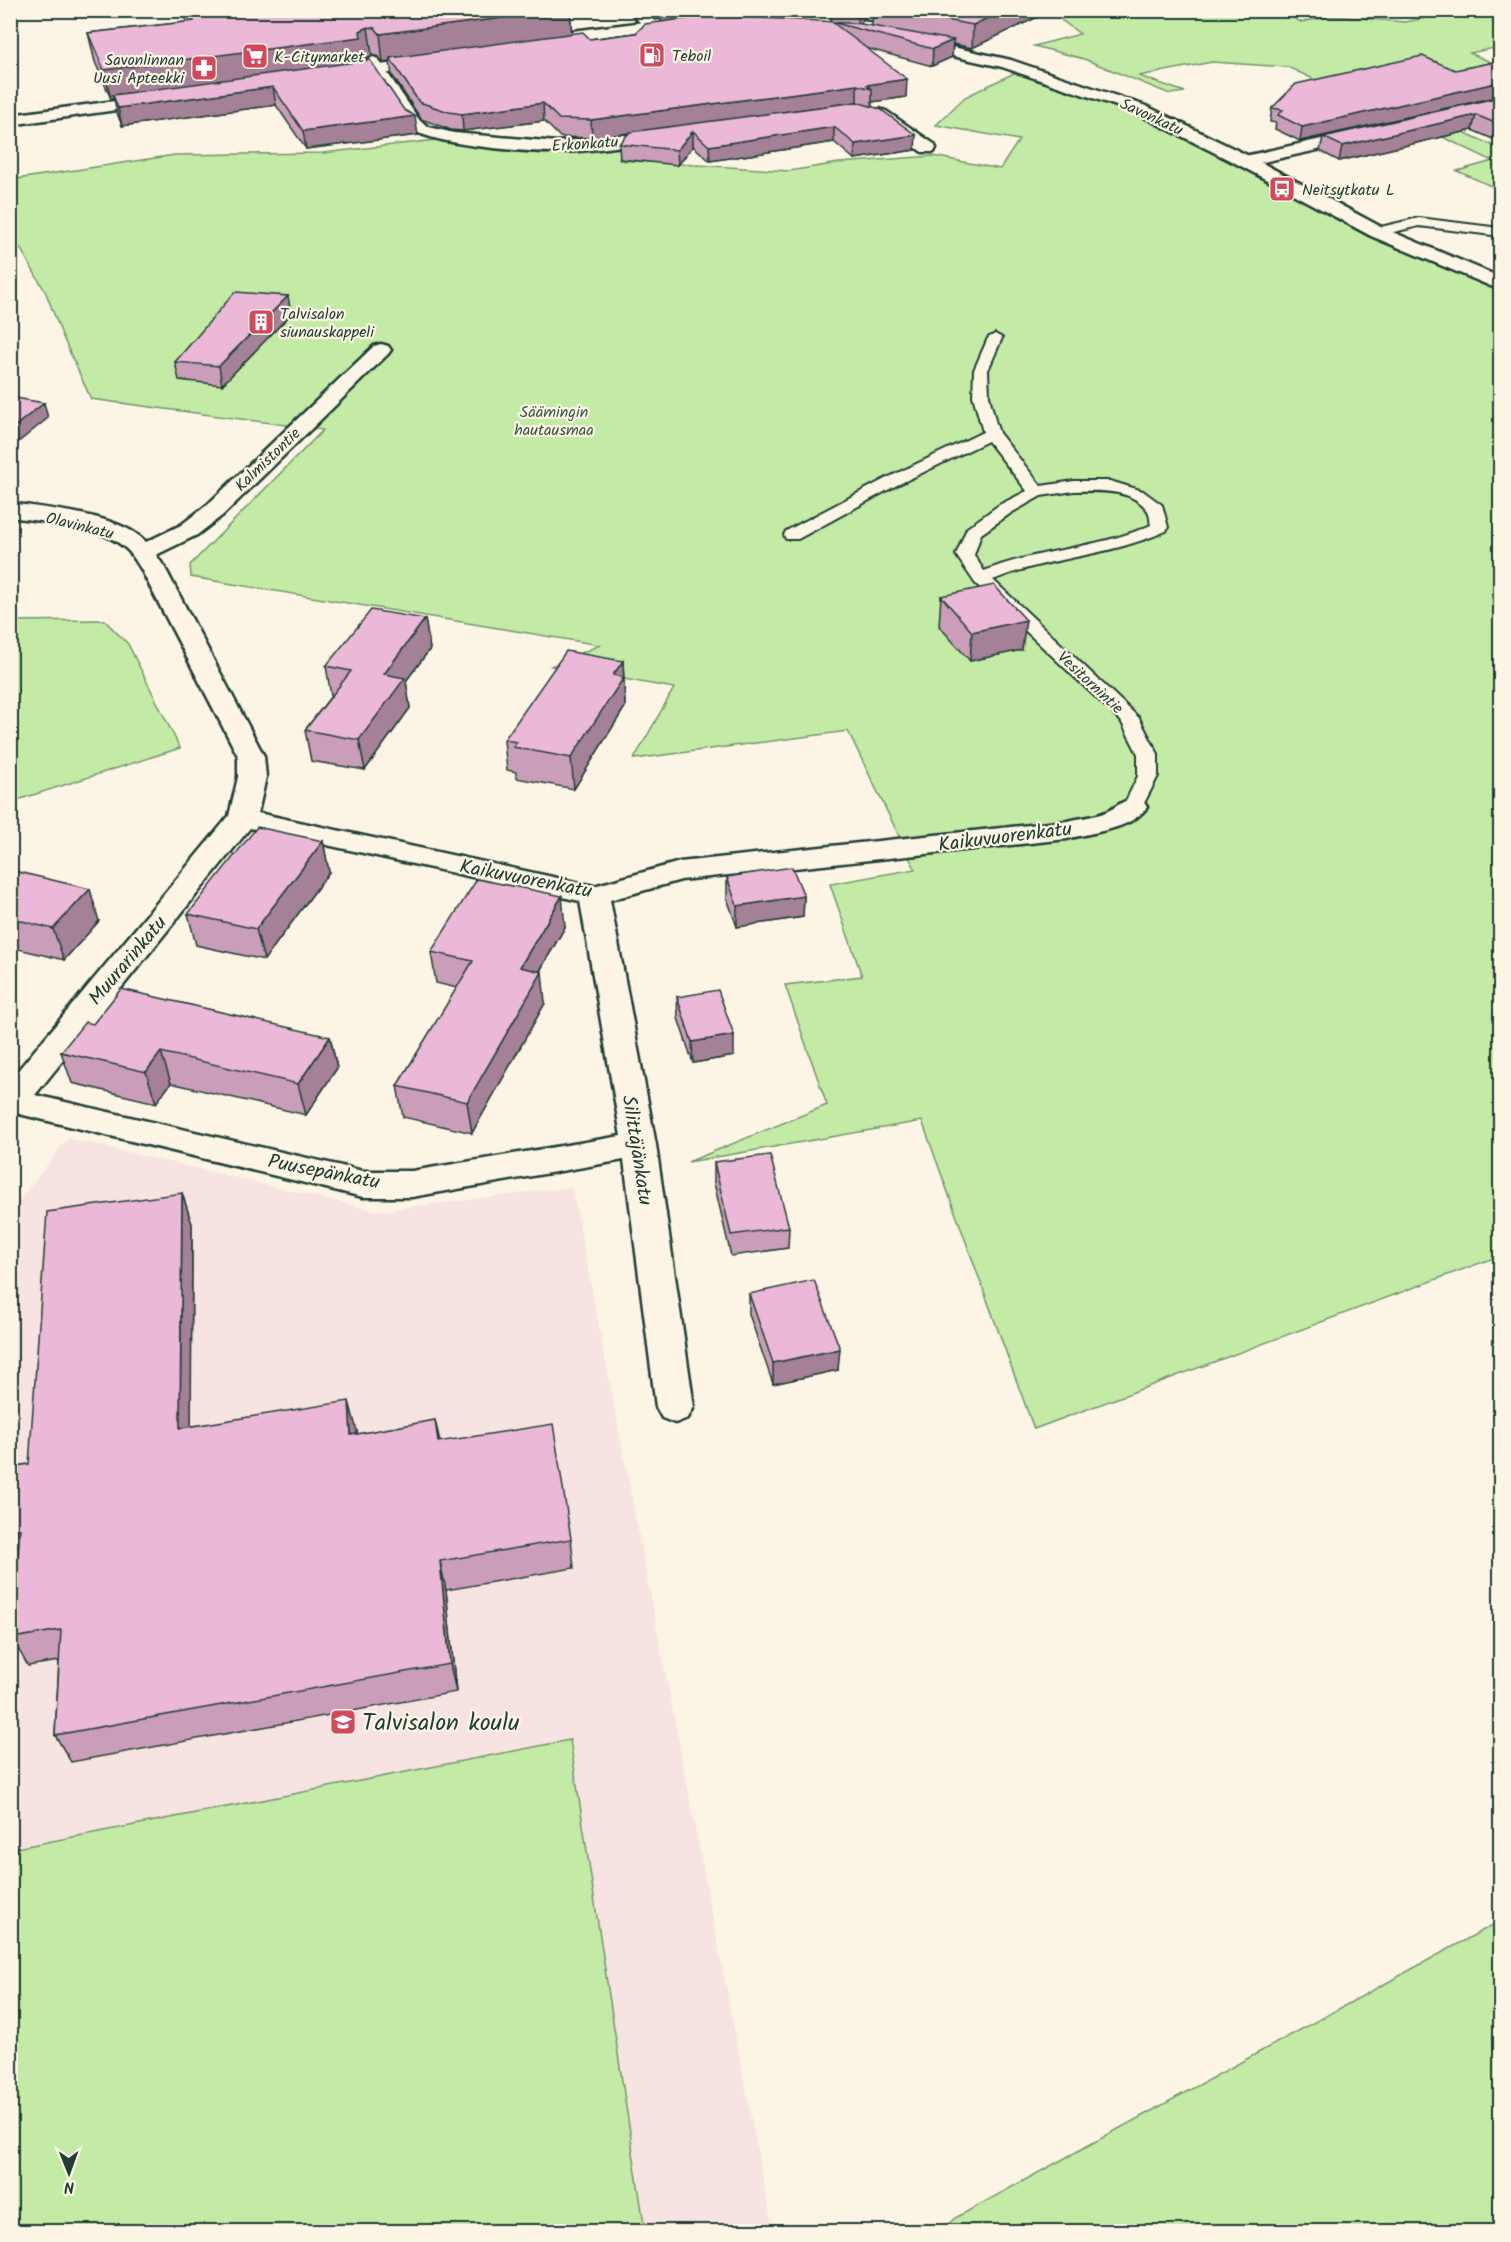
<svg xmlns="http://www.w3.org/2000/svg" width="1511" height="2242" viewBox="0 0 1511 2242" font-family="Kalam,sans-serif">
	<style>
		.built { fill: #f7e3e1 }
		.green { fill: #c3eba6; stroke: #71946d; stroke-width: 1.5 }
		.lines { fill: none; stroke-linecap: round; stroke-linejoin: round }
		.lane-casing { stroke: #1f3d34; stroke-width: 4 }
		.street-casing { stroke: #1f3d34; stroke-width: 5 }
		.secondary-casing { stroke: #1f3d34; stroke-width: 5 }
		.lane { fill: #fcf5e5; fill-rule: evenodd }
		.street { fill: #fcf5e5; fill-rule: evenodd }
		.secondary { fill: #fcf5e5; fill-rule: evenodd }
		.wall { fill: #ca9eb9; stroke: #1f3d34; stroke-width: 1.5 }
		.shaded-wall { fill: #a48196; stroke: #1f3d34; stroke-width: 1.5 }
		.building { fill: #ebb8d7; stroke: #1f3d34; stroke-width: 1.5 }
		.labels { text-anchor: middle; stroke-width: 4.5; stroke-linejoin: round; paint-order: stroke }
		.far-poi-label { font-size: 16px; fill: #1f3d34; stroke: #fcf5e5; text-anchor: start }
		.far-street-label { font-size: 16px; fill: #1f3d34; stroke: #fcf5e5 }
		.far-park-label { font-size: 16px; fill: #385745; stroke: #fcf5e5 }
		.street-label { font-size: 20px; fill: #1f3d34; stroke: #fcf5e5 }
		.near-poi-label { font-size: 24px; fill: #1f3d34; stroke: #fcf5e5; text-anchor: start }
	</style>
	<rect width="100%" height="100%" fill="#fcf5e5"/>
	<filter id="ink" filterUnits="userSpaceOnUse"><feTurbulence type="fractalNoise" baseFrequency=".0167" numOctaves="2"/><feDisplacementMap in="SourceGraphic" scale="12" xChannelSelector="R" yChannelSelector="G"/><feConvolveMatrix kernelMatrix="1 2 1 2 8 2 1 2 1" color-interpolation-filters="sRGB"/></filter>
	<g filter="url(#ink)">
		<!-- built -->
		<path class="built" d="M 68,1138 L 377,1211 L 572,1187 L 773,2231 L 11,2231 L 10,1213 Z"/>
		<!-- green -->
		<path class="green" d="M 1224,10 L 1278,10 L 1301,22 L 1334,16 L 1405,22 L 1462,11 L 1500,11 L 1500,47 L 1470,53 L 1500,66 L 1500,103 L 1494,105 L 1419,70 L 1334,89 L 1288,67 L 1212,62 L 1139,76 L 1185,92 L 1170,94 L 1084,59 L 1034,46 L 1080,34 L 1049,11 Z
			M 1016,72 L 1140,116 L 1207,148 L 1367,236 L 1500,291 L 1500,1261 L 1496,1257 L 1034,1429 L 922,1121 L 688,1162 L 827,1105 L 785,985 L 862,976 L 830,884 L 915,869 L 848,731 L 634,759 L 674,688 L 551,666 L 600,645 L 191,577 L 190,565 L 323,430 L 91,399 L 62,335 L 46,293 L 11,232 L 10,180 L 175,155 L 323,153 L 454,138 L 557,147 L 622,141 L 619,160 L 789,171 L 839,163 L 933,156 L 1000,169 L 1019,140 L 936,125 L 965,97 Z
			M 1434,118 L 1500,149 L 1500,190 L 1457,171 L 1493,161 L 1413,123 Z
			M 104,620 L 128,644 L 180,748 L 11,802 L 11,621 Z
			M 570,1740 L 645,2231 L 11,2231 L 11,1849 Z
			M 1500,1921 L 1500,2231 L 940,2231 L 955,2218 Z"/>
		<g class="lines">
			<defs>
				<path id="lane" d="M 1419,218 L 1500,228 L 1500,236 L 1419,226 L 1377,236 L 1370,232 L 1372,229 Z
					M 995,334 L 1002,338 L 988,370 L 989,396 L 995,420 L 999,433 L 1041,486 L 1074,481 L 1110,481 L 1143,491 L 1162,505 L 1168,527 L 1166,531 C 1111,556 1048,557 993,580 L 1139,718 L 1158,754 L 1158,776 L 1140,811 L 1126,811 L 1123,807 L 1138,776 L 1138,754 L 1121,721 L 975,583 L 956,555 L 967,528 L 999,505 L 1027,491 L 988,441 L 897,485 L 798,539 L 786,539 L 784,535 L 786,531 L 885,479 L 983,432 L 973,396 L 974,370 L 988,338 ZM 1074,491 C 1097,491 1132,488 1148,511 C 1150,514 1150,521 1151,525 C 1098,549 1038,549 984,571 L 974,555 L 981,534 L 1011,513 L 1041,496 Z"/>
				<path id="street" d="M 629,10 L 644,10 L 662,30 L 664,33 L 662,36 L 652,36 Z
					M 373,57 L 378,59 L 420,121 L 429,127 L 454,133 L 557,142 L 666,130 L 674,135 L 666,140 C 630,144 592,152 556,152 C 525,152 430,145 408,127 L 365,62 Z
					M 880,109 L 886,111 L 934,144 L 936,148 L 934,152 L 922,152 L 874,117 L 872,114 L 874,111 Z
					M 1366,129 L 1372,130 L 1374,134 L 1372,138 L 1245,166 L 1239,165 L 1236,161 L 1239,157 L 1245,156 Z
					M 381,344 L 388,346 L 391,350 L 388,354 L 223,515 L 197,535 L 156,555 L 165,568 L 264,756 L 266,777 L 258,813 L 594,886 L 680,862 L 1067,821 C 1080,818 1094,817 1106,812 C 1122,805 1123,796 1143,801 L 1147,807 C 1131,830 1092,832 1067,839 L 681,880 L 610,900 L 656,1145 L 694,1407 L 688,1418 L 675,1423 L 662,1418 L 656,1407 L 624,1160 L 412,1197 L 363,1197 L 15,1113 L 10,1115 L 10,1080 L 229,816 L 238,777 L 238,756 L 141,569 C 136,561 131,552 124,547 C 99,525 43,522 10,517 L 10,503 C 48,509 120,514 146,542 L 181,525 L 207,505 L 374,346 ZM 250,828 L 580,901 L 621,1136 L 412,1171 L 363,1171 L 35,1095 Z"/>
				<path id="secondary" d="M 732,11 L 782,12 L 876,23 L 883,27 L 876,31 L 782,20 L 732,19 L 540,45 L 532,40 L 540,35 Z
					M 908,37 L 1011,60 L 1146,106 L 1251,157 L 1383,228 L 1500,277 L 1500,290 L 1371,236 L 1239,165 L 1134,112 L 1002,67 L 903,45 L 900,42 Z
					M 434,58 L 439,60 L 442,63 L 439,66 L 333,81 L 325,76 L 333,71 Z
					M 160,95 L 166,97 L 168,100 L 166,103 L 10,125 L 10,115 Z"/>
			</defs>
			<!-- lane casing -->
			<use href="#lane" class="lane-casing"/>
			<!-- street casing -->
			<use href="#street" class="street-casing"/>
			<!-- secondary casing -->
			<use href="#secondary" class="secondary-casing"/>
			<!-- lane -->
			<use href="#lane" class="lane"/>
			<!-- street -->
			<use href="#street" class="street"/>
			<!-- secondary -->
			<use href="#secondary" class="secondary"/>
		</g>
		<!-- wall -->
		<path class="wall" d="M 183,10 L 570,10 L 572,34 L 590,39 L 636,33 L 661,22 L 660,10 L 736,17 L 831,22 L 831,10 L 871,10 L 860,24 L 872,26 L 873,10 L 1044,10 L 1044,14 L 972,48 L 953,44 L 952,57 L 932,66 L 866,48 L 906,97 L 872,102 L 872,106 L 915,150 L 854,159 L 834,142 L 710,161 L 693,146 L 678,165 L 620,159 L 619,144 L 629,133 L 592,138 L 560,137 L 544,121 L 463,131 L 451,130 L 421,119 L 392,75 L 390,62 L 383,63 L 379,57 L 372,55 L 364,61 L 418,135 L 306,149 L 276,105 L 122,126 L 117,113 L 114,99 L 111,99 L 95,62 L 88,33 L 187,22 Z
			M 1339,10 L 1391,10 L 1389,17 L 1338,13 Z
			M 1500,61 L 1500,97 L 1500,96 L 1300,141 L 1275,129 L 1276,123 L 1270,122 L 1272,108 Z
			M 1500,97 L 1500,142 L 1472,130 L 1339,161 L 1320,151 L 1323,137 Z
			M 291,314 L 222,385 L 179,380 L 175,362 Z
			M 941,596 L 1022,650 L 970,661 L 939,626 Z
			M 425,619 L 430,649 L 406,681 L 410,708 L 365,770 L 311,761 L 305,730 L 331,696 L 326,666 Z
			M 623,661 L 625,707 L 574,789 L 516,778 L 516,772 L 507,770 L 504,740 Z
			M 323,841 L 329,872 L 264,960 L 196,945 L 188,914 Z
			M 10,862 L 14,871 L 99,921 L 64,960 L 10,947 Z
			M 727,877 L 804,896 L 803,917 L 737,927 L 727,898 Z
			M 565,927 L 540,971 L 545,1003 L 472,1133 L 403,1117 L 397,1086 L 457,988 L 436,983 L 431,952 Z
			M 677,997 L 734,1056 L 693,1063 L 678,1018 Z
			M 93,1024 L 330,1037 L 337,1068 L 306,1115 L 171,1083 L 156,1103 L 72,1083 L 61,1052 Z
			M 714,1162 L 789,1227 L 788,1248 L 731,1256 L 714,1183 Z
			M 182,1193 L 192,1224 L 191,1426 L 357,1431 L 357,1434 L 440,1442 L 571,1539 L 574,1568 L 446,1590 L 456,1692 L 71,1762 L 55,1735 L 59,1661 L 28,1666 L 12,1638 L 18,1561 L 10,1562 L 10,1467 L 29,1464 Z
			M 749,1294 L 838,1370 L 773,1384 L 749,1314 Z"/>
		<!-- shaded-wall -->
		<path class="shaded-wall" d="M 562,10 L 570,10 L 572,38 L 390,58 L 390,62 L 383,63 L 380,34 Z
			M 660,10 L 742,10 L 734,19 L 661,25 Z
			M 858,10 L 871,10 L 857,27 Z
			M 1005,10 L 1044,10 L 1044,14 L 972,48 L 973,25 Z
			M 368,27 L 372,55 L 364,60 L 365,65 L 113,95 L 114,99 L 111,99 L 104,70 L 360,31 Z
			M 953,40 L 952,57 L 932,66 L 933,49 Z
			M 907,79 L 906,97 L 872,102 L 872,89 L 867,85 Z
			M 1500,82 L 1500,96 L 1300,141 L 1302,127 Z
			M 857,85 L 857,102 L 592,138 L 591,120 Z
			M 273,87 L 276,105 L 122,126 L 118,108 Z
			M 543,103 L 544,121 L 463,131 L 462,114 Z
			M 1476,115 L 1472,130 L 1339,161 L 1342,146 Z
			M 415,116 L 418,135 L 306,149 L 303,131 Z
			M 834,127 L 834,142 L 710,161 L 709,146 Z
			M 693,131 L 693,146 L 678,165 L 677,150 Z
			M 916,135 L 915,150 L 854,159 L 855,144 Z
			M 288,296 L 291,314 L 222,385 L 219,366 Z
			M 44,403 L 48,418 L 10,449 L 10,430 Z
			M 425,619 L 430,649 L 406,681 L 410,708 L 365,770 L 359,740 L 384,674 Z
			M 1026,620 L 1022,650 L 970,661 L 972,632 Z
			M 623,661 L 625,707 L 574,789 L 571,758 L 613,675 Z
			M 323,841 L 329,872 L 264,960 L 256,929 Z
			M 90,889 L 99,921 L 64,960 L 53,929 Z
			M 562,896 L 565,927 L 524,998 L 520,967 Z
			M 804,896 L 803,917 L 737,927 L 737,906 Z
			M 542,972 L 545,1003 L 472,1133 L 467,1102 Z
			M 734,1035 L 734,1056 L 693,1063 L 692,1042 Z
			M 330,1037 L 337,1068 L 306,1115 L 298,1084 Z
			M 161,1052 L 171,1083 L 156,1103 L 146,1072 Z
			M 182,1193 L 192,1224 L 191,1458 L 180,1428 Z
			M 840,1349 L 838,1370 L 773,1384 L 773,1363 Z
			M 349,1401 L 357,1431 L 359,1465 L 351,1435 Z
			M 435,1420 L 442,1450 L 438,1442 Z
			M 440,1561 L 446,1590 L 456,1692 L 450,1664 Z"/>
		<!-- building -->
		<path class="building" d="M 189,10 L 562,10 L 380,34 L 375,28 L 368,27 L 360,31 L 361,37 L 104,70 L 88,33 L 194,21 Z
			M 892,10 L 1005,10 L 973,25 Z
			M 748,17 L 821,21 L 861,24 L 953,40 L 933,49 L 832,22 L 907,79 L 867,85 L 872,89 L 857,85 L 591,120 L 559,119 L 543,103 L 462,114 L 449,112 L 419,102 L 390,58 L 583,32 L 590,39 L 636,33 L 645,24 L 691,18 Z
			M 1422,56 L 1455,70 L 1500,61 L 1500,82 L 1302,127 L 1278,115 L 1283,110 L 1272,108 L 1296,84 Z
			M 370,60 L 404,110 L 415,116 L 303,131 L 273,87 L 118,108 L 113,95 Z
			M 1500,97 L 1500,125 L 1476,115 L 1342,146 L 1323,137 Z
			M 857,102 L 880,109 L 916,135 L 855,144 L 834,127 L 709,146 L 693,131 L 677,150 L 619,144 L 630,132 Z
			M 235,292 L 288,296 L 219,366 L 175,362 Z
			M 10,397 L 44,403 L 10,430 Z
			M 994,585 L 1026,620 L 972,632 L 941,596 Z
			M 371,610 L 425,619 L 384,674 L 405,678 L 359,740 L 305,730 L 351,671 L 326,666 Z
			M 566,651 L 623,661 L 613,675 L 624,677 L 571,758 L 513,747 L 517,742 L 504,740 Z
			M 257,827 L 323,841 L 256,929 L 188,914 Z
			M 792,867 L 804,896 L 737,906 L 727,877 Z
			M 10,870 L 90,889 L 53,929 L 10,918 Z
			M 477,879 L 562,896 L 520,967 L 542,972 L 467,1102 L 397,1086 L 473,961 L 431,952 Z
			M 121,989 L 330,1037 L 298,1084 L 161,1052 L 146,1072 L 61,1052 L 85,1022 L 93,1024 Z
			M 718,990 L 734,1035 L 692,1042 L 677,997 Z
			M 770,1155 L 789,1227 L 731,1235 L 714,1162 Z
			M 182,1193 L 180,1428 L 349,1401 L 351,1435 L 435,1420 L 438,1442 L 553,1424 L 571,1539 L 440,1561 L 450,1664 L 55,1735 L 61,1630 L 12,1638 L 20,1529 L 10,1530 L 10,1467 L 29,1464 L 47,1212 Z
			M 814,1280 L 840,1349 L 773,1363 L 749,1294 Z"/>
	</g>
	<!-- icons -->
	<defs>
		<symbol id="fuel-square" viewBox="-11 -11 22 22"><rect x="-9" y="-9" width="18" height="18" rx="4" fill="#d1495b" stroke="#fcf5e5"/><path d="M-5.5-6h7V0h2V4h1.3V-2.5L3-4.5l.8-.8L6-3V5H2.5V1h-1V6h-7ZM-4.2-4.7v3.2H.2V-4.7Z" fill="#fff"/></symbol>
		<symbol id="supermarket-square" viewBox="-11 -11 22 22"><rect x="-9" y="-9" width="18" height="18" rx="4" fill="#d1495b" stroke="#fcf5e5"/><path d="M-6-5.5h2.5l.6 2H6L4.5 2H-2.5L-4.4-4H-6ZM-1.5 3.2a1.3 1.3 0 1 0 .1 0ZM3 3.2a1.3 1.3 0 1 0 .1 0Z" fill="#fff"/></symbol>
		<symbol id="pharmacy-square" viewBox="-11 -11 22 22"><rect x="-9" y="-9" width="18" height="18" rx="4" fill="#d1495b" stroke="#fcf5e5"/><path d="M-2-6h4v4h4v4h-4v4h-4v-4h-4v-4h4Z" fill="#fff"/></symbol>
		<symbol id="bus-square" viewBox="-11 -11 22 22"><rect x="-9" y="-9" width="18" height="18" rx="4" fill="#d1495b" stroke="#fcf5e5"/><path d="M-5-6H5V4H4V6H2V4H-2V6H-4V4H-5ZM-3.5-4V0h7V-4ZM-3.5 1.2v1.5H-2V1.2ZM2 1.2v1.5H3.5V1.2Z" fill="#fff"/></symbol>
		<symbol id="building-square" viewBox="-11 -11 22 22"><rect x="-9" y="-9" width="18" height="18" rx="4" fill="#d1495b" stroke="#fcf5e5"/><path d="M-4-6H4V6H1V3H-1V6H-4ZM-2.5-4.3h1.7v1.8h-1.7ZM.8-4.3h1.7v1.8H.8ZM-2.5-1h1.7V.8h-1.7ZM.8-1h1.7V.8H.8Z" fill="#fff"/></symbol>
		<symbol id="school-square" viewBox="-11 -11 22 22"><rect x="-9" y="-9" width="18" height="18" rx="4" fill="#d1495b" stroke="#fcf5e5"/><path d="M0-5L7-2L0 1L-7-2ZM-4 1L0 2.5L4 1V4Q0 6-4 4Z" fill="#fff"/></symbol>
	</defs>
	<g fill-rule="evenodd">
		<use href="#fuel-square" x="637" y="40" width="30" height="30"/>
		<use href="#supermarket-square" x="240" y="41" width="30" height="30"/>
		<use href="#pharmacy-square" x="189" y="53" width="30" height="30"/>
		<use href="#bus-square" x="1267" y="174" width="30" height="30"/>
		<use href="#building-square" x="246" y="307" width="30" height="30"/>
		<use href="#school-square" x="328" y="1707" width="30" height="30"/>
	</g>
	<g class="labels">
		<!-- far-poi labels -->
		<g class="far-poi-label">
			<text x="672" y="61">Teboil</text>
			<text x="274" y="62">K-Citymarket</text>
			<text x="184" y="65" text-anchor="end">Savonlinnan<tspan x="184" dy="18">Uusi Apteekki</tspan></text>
			<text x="1302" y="195">Neitsytkatu L</text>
			<text x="280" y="319">Talvisalon<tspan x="280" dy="18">siunauskappeli</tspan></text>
		</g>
		<!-- far-street labels -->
		<g class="far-street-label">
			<text transform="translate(1152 116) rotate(25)" y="6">Savonkatu</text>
			<text transform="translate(585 143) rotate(-4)" y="6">Erkonkatu</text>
			<text transform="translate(267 459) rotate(-44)" y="6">Kalmistontie</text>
			<text transform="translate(80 525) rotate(14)" y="6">Olavinkatu</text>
			<text transform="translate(1091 682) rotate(43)" y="6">Vesitornintie</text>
		</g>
		<!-- far-park labels -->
		<g class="far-park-label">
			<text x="554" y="417">Säämingin<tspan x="554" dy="18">hautausmaa</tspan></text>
		</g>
		<!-- street labels -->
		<g class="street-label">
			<text transform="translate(1005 836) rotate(-7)" y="7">Kaikuvuorenkatu</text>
			<text transform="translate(526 878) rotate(11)" y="7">Kaikuvuorenkatu</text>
			<text transform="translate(127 960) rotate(-50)" y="7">Muurarinkatu</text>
			<text transform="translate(638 1150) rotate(81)" y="7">Silittäjänkatu</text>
			<text transform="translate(324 1171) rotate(11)" y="7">Puusepänkatu</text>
		</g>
		<!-- near-poi labels -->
		<g class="near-poi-label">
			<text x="362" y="1730">Talvisalon koulu</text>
		</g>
	</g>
	<!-- margin -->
	<rect width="1511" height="2242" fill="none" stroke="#fcf5e5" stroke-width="36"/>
	<rect x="18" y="18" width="1475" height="2206" fill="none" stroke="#1f3d34" stroke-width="2" filter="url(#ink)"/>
	<!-- north arrow -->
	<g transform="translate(69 2173) rotate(179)" stroke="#fcf5e5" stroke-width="4.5" paint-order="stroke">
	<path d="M0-4.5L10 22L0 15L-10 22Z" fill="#1f3d34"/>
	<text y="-9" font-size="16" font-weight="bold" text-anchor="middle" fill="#1f3d34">N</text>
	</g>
</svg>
